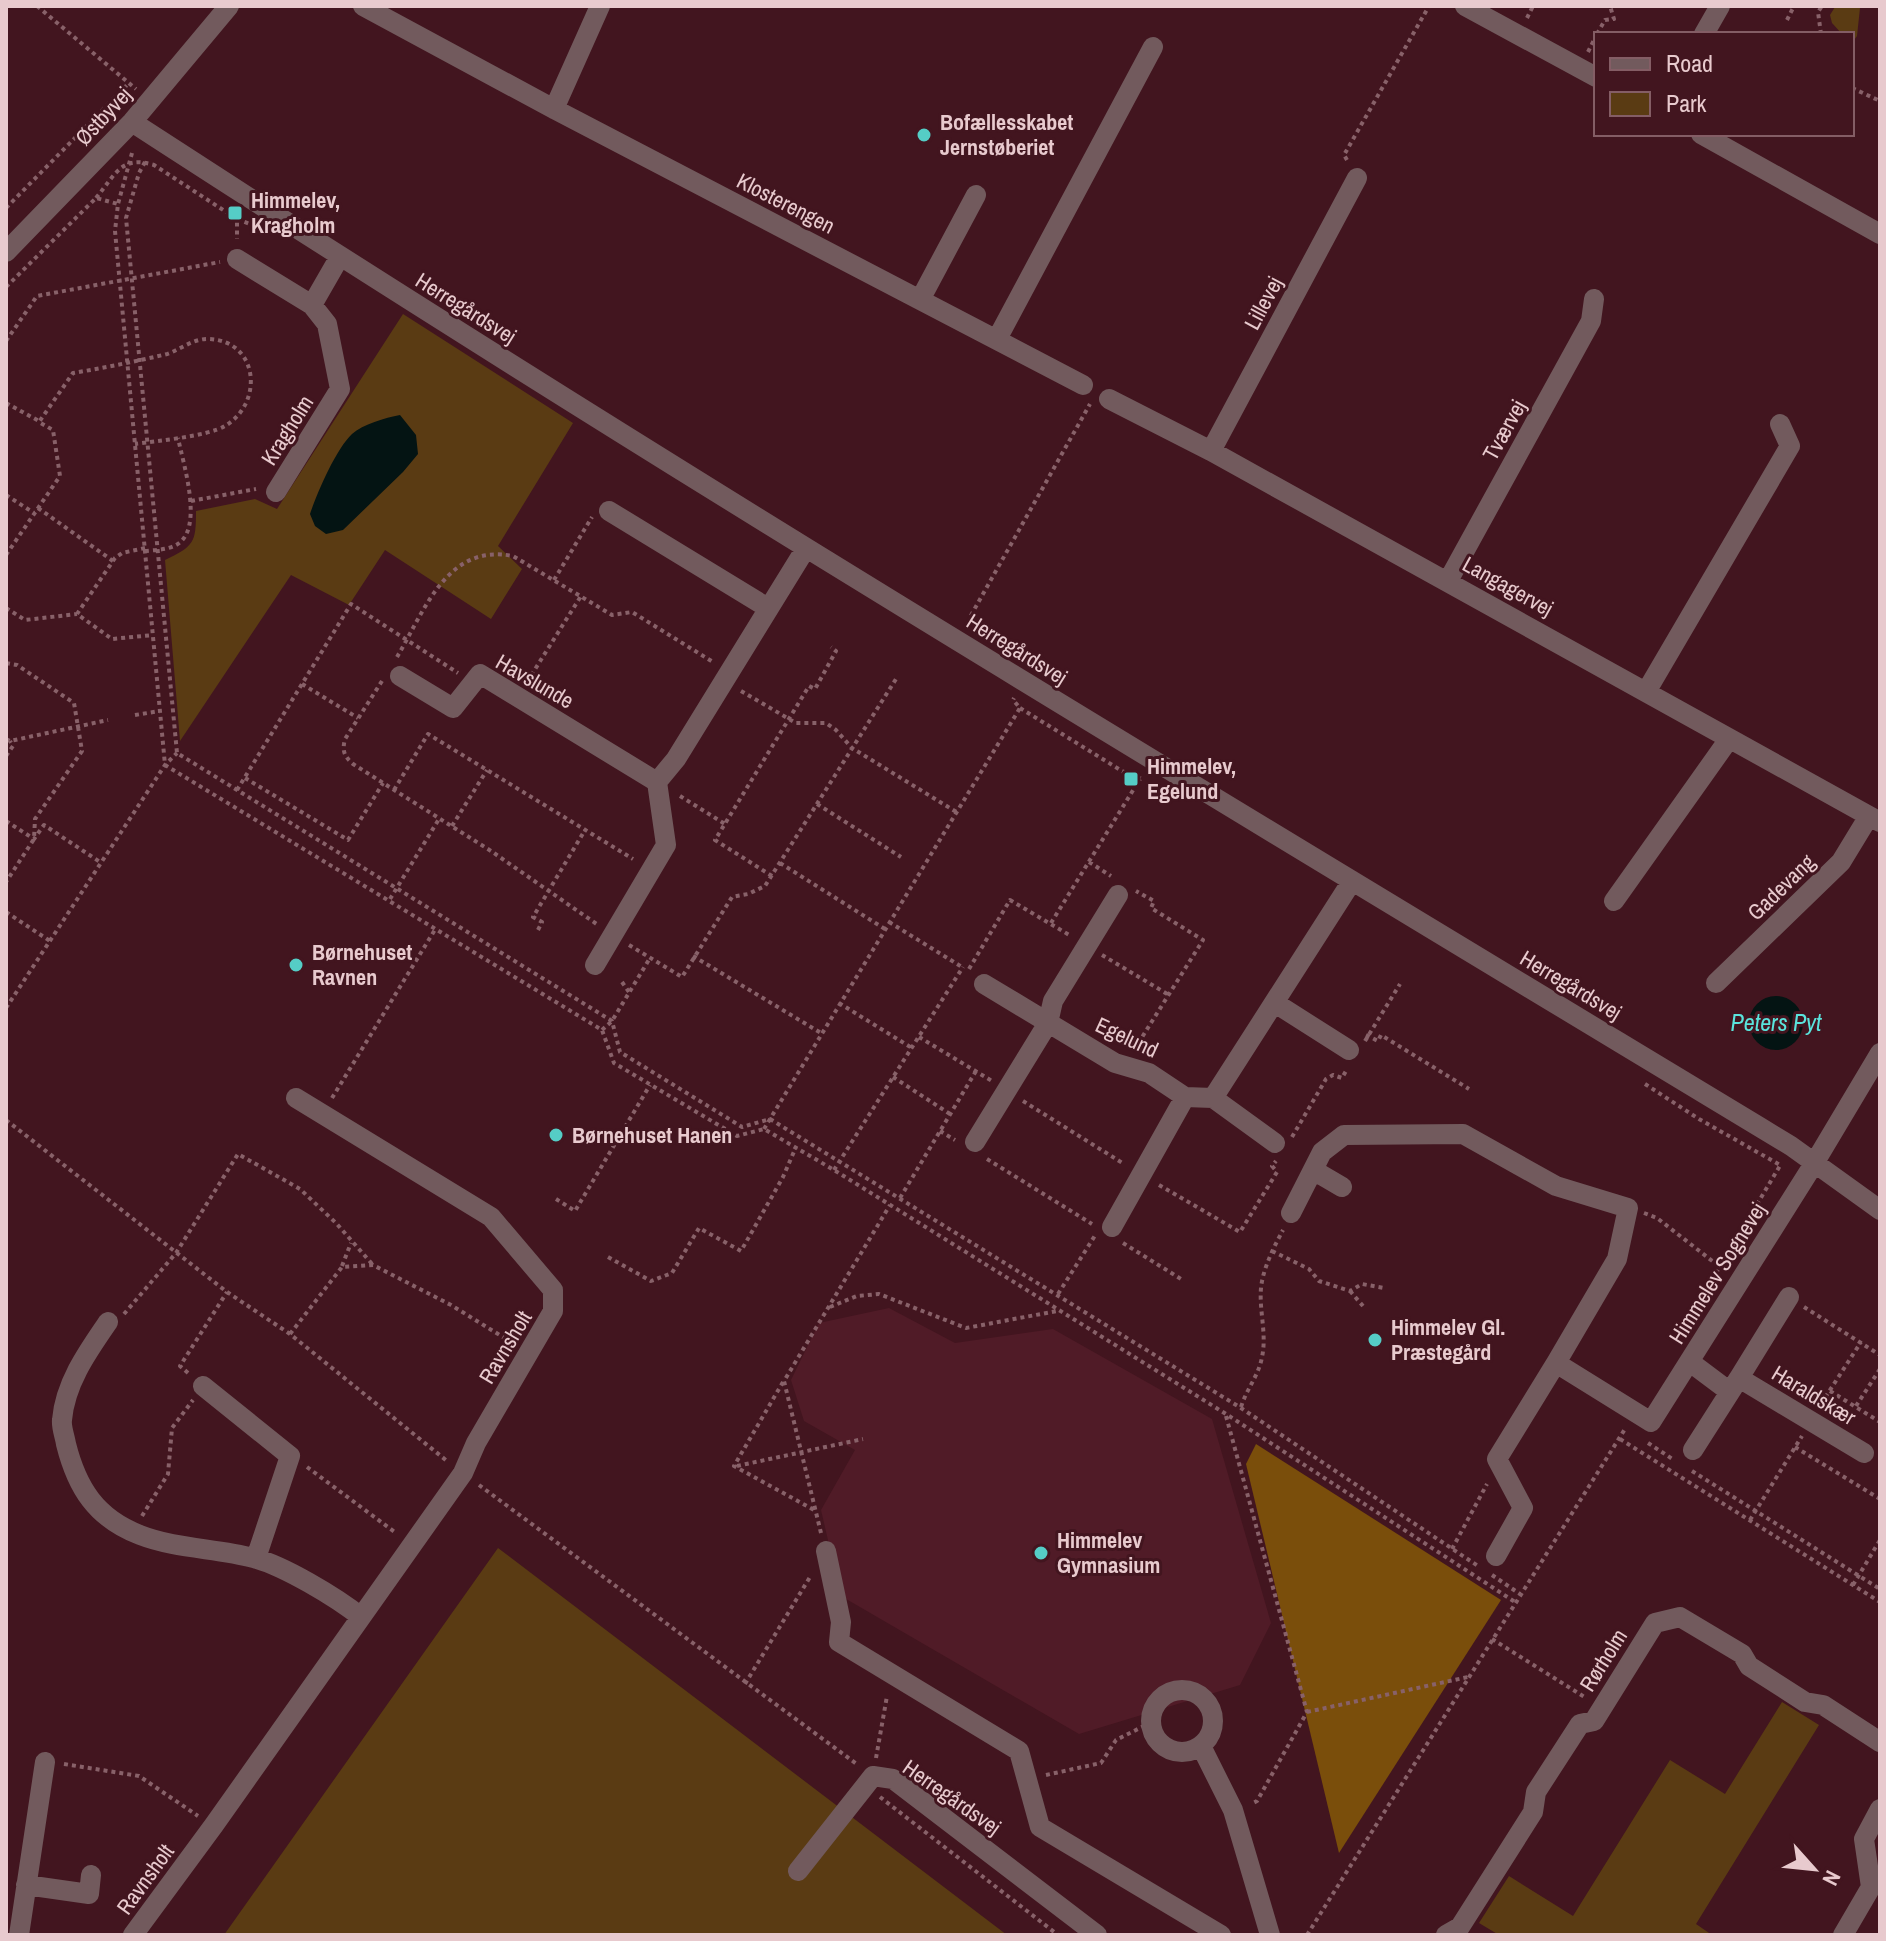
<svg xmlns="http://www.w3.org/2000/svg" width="1886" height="1941" viewBox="0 0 1886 1941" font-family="'Archivo Narrow',sans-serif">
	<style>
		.built { fill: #501b27 }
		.green { fill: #5a3b13 }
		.forest { fill: #7a4e0b }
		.water { fill: #041413 }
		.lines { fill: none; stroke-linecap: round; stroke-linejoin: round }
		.path { stroke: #886169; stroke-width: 4; stroke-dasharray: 4 4; stroke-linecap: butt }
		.minor { stroke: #725a5d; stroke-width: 20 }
		.poi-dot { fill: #55cdc6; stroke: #42151f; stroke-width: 3 }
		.labels { text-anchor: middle; stroke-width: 6; stroke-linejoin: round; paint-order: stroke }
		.street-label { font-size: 22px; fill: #e8cace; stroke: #42151f }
		.poi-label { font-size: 22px; font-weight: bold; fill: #e8cace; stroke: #42151f; text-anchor: start }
		.water-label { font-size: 24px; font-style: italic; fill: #5ae4dc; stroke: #42151f }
	</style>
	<rect width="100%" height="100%" fill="#42151f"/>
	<!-- built -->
	<path class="built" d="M 889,1308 L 955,1343 L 1053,1329 L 1212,1419 L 1271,1623 L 1240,1685 L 1079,1734 L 841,1596 L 821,1510 L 855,1450 L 804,1421 L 791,1380 L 819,1323 Z"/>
	<!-- green -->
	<path class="green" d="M 1856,6 L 1860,8 L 1857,36 L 1852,43 L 1852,34 L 1842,34 L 1832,23 L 1830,15 L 1835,7 Z
		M 403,314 L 573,423 L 498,546 L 522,569 L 491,619 L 385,550 L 349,605 L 291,575 L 180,741 L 165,560 C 194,546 196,543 196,511 L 255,499 L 277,509 Z
		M 498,1548 L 1007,1935 L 224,1935 Z
		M 1782,1702 L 1819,1725 L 1696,1924 L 1712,1935 L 1499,1935 L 1479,1923 L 1509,1876 L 1573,1916 L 1670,1760 L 1725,1794 Z"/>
	<!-- forest -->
	<path class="forest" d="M 1256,1444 L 1501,1600 L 1339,1853 L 1246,1464 Z"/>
	<!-- water -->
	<path class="water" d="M 400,415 L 416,435 L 418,454 L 403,472 L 343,530 L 326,534 L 315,526 L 310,514 C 317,493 336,449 352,434 C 363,424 385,418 400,415 Z
		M1749 1023a27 27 0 1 1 54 0a27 27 0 1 1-54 0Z"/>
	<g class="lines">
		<!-- path -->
		<path class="path" d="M 37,6 L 136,89
			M 1527,18 L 1533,6
			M 1787,20 L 1794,6
			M 1597,34 L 1605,20 L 1614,19 L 1610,6
			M 1821,34 L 1818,12 L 1822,6
			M 1588,52 L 1596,36
			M 1852,88 L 1880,101
			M 132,153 L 118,204 L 115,231 L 165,765 L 602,1030 L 614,1063 L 737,1136 L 764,1129 L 834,1170 L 1226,1414 L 1515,1602
			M 1347,160 L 1344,155 L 1429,6
			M 145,162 L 139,173 L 126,218 L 177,753 L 612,1021 L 620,1052 L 742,1127 L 770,1119 L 1241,1408 L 1478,1566
			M 96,198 C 116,174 121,155 154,165 L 237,219 L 237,239
			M 6,208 L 129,83
			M 237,219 L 250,224
			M 6,287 L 96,198 L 118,204
			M 6,341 L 37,296 L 220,262
			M 6,403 L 39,421
			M 6,495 L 34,513
			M 191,501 L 256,489
			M 38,508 L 113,561
			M 145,548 L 122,553 L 115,558 L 77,614 L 112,639 L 153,635
			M 145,551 C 154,550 167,550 176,545 C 205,530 183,463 178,438
			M 6,555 L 60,476 L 53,430 L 39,422 L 73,373 C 103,368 133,362 163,355 C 178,352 192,338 209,339 C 259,341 264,403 225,426 C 208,436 157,441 135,444
			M 554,580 L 592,517
			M 6,608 L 25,620 L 77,614
			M 1014,649 L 970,617 L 1090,404
			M 397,657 C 425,610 447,543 513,556 L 612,615 L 632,612 L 713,662
			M 6,663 L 17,665 L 74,703 L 82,751 L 35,819 L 34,839 L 6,882
			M 382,681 L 345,739 C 342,751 344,756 353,764 L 491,851 L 598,925
			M 527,682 L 581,596
			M 302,684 L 358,718
			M 741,691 L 796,723 L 826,723 L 836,730 L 852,748 L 958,813
			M 1020,708 L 1122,771 L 1142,779
			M 135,715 L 160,711
			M 6,739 L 10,741 L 108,720
			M 6,756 L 13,746 L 10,741
			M 245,778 L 348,840 L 383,783
			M 237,790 L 351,604 L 458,673
			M 394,790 L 428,734 L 633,859
			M 680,796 L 725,824
			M 817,804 L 901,857
			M 6,821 L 34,839 L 44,825 L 100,862
			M 452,826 L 487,770
			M 1089,862 L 1111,876
			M 780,863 L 885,929
			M 772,876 L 715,840 L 809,686 L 815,689 L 836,651 L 831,647
			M 390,899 L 439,819
			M 6,912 L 50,941
			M 889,922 L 962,967
			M 1051,923 L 1140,779
			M 538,930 L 542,922 L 533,917 L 585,830
			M 629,945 L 682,977 L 732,897 L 748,894 L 765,886 L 896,679
			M 1102,955 L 1169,995
			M 693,956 L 821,1033
			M 969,969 L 1010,900 L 1071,936
			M 622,982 L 629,992
			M 839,1003 L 912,1048
			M 6,1008 L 165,765 L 177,753
			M 602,1030 L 612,1021 L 650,958
			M 1366,1035 L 1378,1041 L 1381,1035 L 1469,1089
			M 919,1037 L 992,1081
			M 1365,1041 L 1400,984
			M 1134,1050 L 1203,940 L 1151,908 L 1154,901 L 1136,891
			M 893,1077 L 950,1114
			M 1645,1084 L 1699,1119 L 1780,1165
			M 332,1098 L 436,928
			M 1023,1101 L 1124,1164
			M 6,1120 L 227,1292 L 290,1334 L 447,1461
			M 764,1129 L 1020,708 L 1013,700 L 1014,698
			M 940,1131 L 955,1140
			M 1292,1137 L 1326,1079 L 1333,1075 L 1342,1078 L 1347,1069
			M 987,1159 L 1092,1224
			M 834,1170 L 963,967
			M 1159,1185 L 1240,1232 L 1277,1172 L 1272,1166 L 1276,1161
			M 900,1198 L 976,1071
			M 556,1199 L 575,1211 L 650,1085
			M 1644,1213 L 1657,1218 L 1720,1267
			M 1123,1243 L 1181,1279
			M 1272,1251 L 1309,1269 L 1319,1281 L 1350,1291 L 1362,1284 L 1384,1288
			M 608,1257 L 651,1281 L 672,1273 L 699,1228 L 741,1251 L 783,1177 L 796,1147
			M 342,1266 L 351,1243
			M 1350,1291 L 1363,1306
			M 1058,1294 L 1096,1234
			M 830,1307 L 857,1296 L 879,1294 L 966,1328 L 1057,1311
			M 1804,1307 L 1880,1355
			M 124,1314 L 176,1253 L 238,1154 L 300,1189 L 336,1223 L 373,1265
			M 290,1334 L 342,1267 L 373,1265 L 451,1305 L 511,1342
			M 1675,1342 L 1781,1164
			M 188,1373 L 180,1366 L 227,1292
			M 783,1382 L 734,1466 L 816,1511
			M 1830,1391 L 1880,1422
			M 1821,1404 L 1861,1342
			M 1856,1406 L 1880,1369
			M 1241,1407 C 1247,1388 1259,1375 1262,1357 C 1267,1334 1259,1311 1261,1288 C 1263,1268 1274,1247 1283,1230
			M 1226,1416 L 1307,1712 L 1257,1801 L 1251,1804
			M 1620,1439 L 1880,1602
			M 1648,1443 L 1674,1460
			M 1795,1447 L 1880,1499
			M 737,1466 L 863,1439
			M 307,1467 L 396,1533
			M 1692,1471 L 1880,1589
			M 479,1485 L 858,1765
			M 142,1516 L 168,1474 L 172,1428 L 193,1400
			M 1750,1520 L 1802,1436
			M 821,1533 L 784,1381 L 890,1205
			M 1452,1549 L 1487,1484
			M 1492,1575 L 1520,1594
			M 1853,1585 L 1880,1540
			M 1492,1639 L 1586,1698
			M 745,1684 L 810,1577
			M 1307,1712 L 1468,1677
			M 876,1758 L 887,1696
			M 64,1764 L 139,1776 L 198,1816
			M 1046,1775 L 1101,1763 L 1116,1740 L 1150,1723
			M 880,1797 L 1058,1935
			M 1307,1935 L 1625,1429"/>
		<!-- minor -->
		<path class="minor" d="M 363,6 L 554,109 L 1083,385
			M 1465,6 L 1596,77
			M 1704,34 L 1720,6
			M 554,109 L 600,6
			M 132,122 C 677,476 1235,810 1791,1146 L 1880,1210
			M 1701,134 L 1880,234
			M 6,252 L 132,122 L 229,6
			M 237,259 L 312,305 L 327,324 L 340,389 L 276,492
			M 921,298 L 976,195
			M 312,305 L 339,258
			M 997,339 L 1153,47
			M 1109,399 L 1211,451 L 1880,822
			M 1211,451 L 1357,178
			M 609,511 L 768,608
			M 1448,581 L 1591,321 L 1594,299
			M 400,676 L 453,708 L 480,674 L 657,782
			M 1646,692 L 1790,446 L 1780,424
			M 1614,901 L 1729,739
			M 595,965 L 666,845 L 657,782 L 676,759 L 806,548
			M 1716,983 L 1841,862 L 1869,816
			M 984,984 L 1115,1063 L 1149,1073 L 1185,1097 L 1213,1098 L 1352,881
			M 1275,1003 L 1349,1050
			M 1213,1098 L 1275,1143
			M 975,1142 L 1048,1023 L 1053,1001 L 1118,895
			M 1313,1170 L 1342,1187
			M 1291,1213 L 1322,1152 L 1344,1135 L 1463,1134 L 1556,1186 L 1628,1208 L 1617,1259 L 1556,1363 L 1651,1422 L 1815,1162 L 1880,1053
			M 1112,1227 L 1185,1097
			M 108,1322 C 88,1351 65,1383 62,1420 C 61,1427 65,1437 66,1444 C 77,1488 96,1518 140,1535 C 176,1549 216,1548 254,1558 C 284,1566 336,1597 361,1617
			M 1690,1362 L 1730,1392 L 1739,1378 L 1864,1453
			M 1739,1378 L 1789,1297
			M 203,1386 L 290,1456 L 256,1558
			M 1693,1450 L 1730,1392
			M 826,1551 L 841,1622 L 839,1642 L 1019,1751 L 1040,1827 L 1221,1935
			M 1496,1556 L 1523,1508 L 1497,1459 L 1556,1363
			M1151 1721a31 31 0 1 1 62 0a31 31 0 1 1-62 0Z
			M 1201,1746 L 1233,1810 L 1270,1935
			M 798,1871 L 873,1776 L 893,1779 L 1097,1935
			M 26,1885 L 89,1894 L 91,1875
			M 19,1935 L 45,1762
			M 133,1935 L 214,1825 L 463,1473 L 476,1443 L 553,1311 L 553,1290 L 491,1217 L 296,1098
			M 1446,1935 L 1460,1927 L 1533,1812 L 1536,1792 L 1580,1724 L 1594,1721 L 1655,1623 L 1680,1617 L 1742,1654 L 1749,1666 L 1805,1702 L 1823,1705 L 1880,1742
			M 1843,1935 L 1871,1887 L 1864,1839 L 1880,1809"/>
	</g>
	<!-- markers -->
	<g class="poi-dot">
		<circle cx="924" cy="135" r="8"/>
		<rect x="227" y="205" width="16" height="16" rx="4"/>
		<rect x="1123" y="771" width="16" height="16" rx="4"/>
		<circle cx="296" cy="965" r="8"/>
		<circle cx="556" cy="1135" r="8"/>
		<circle cx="1375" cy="1340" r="8"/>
		<circle cx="1041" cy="1553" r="8"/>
	</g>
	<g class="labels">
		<!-- street labels -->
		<g class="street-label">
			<text transform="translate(103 116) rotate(-47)" y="8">Østbyvej</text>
			<text transform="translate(786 203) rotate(27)" y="8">Klosterengen</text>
			<text transform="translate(1263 303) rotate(-62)" y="8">Lillevej</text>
			<text transform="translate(466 308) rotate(32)" y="8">Herregårdsvej</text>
			<text transform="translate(287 430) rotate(-58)" y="8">Kragholm</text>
			<text transform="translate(1504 430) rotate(-61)" y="8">Tværvej</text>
			<text transform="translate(1508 586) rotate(29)" y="8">Langagervej</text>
			<text transform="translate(1017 649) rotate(32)" y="8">Herregårdsvej</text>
			<text transform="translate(535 681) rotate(30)" y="8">Havslunde</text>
			<text transform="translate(1781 887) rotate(-44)" y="8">Gadevang</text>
			<text transform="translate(1571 985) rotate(31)" y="8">Herregårdsvej</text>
			<text transform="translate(1127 1037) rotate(25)" y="8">Egelund</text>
			<text transform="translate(1717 1273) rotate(-58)" y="8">Himmelev Sognevej</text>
			<text transform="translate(505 1347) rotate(-59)" y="8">Ravnsholt</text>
			<text transform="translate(1814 1395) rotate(31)" y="8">Haraldskær</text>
			<text transform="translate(1603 1660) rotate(-58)" y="8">Rørholm</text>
			<text transform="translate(952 1797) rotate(35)" y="8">Herregårdsvej</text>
			<text transform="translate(145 1879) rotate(-54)" y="8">Ravnsholt</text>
		</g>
		<!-- poi labels -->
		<g class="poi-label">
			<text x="940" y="130">Bofællesskabet<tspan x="940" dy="25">Jernstøberiet</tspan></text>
			<text x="251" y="208">Himmelev,<tspan x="251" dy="25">Kragholm</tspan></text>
			<text x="1147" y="774">Himmelev,<tspan x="1147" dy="25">Egelund</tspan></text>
			<text x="312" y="960">Børnehuset<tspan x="312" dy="25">Ravnen</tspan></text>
			<text x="572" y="1143">Børnehuset Hanen</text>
			<text x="1391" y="1335">Himmelev Gl.<tspan x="1391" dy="25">Præstegård</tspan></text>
			<text x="1057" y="1548">Himmelev<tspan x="1057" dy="25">Gymnasium</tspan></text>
		</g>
		<!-- water labels -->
		<g class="water-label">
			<text x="1776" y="1031">Peters Pyt</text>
		</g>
	</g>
	<!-- border -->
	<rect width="1886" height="1941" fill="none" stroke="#e8cace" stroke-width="16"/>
	<!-- legend -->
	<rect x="1594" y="32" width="260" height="104" fill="#42151f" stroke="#845d65" stroke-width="2"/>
	<rect x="1610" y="58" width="40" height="12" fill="#725a5d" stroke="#845d65" stroke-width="2"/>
	<text x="1666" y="72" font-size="24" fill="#e8cace">Road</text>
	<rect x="1610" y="92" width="40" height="24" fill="#5a3b13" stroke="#845d65" stroke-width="2"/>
	<text x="1666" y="112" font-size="24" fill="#e8cace">Park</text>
	<!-- north arrow -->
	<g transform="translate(1814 1869) rotate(117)" stroke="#42151f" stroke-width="6" paint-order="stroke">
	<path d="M0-6L14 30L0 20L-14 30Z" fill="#e8cace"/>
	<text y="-12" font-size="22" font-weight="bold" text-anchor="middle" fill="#e8cace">N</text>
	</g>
</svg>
